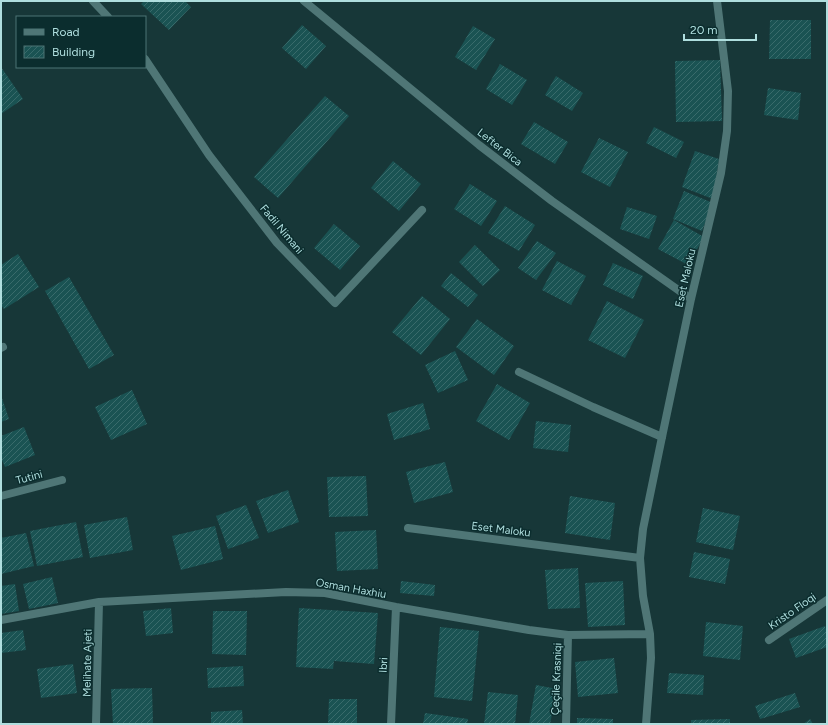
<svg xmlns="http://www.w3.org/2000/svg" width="828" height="725" viewBox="0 0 828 725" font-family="Figtree,sans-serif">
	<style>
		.building { fill: url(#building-hatch) }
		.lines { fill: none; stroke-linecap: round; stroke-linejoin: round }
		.service { stroke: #4f7676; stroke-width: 8 }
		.minor { stroke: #4f7676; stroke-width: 8 }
		.labels { text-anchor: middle; stroke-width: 3; stroke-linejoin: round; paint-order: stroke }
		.street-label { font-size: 11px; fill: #afdede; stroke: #0b2d2e }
	</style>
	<defs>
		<pattern id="building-hatch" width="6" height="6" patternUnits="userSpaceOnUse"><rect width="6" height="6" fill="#1a5353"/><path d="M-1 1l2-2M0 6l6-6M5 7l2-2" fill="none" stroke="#396b6b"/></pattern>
	</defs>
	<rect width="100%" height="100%" fill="#173738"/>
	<!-- building -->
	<path class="building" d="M 144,1 L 185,1 L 191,7 L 169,30 L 141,4 Z
		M 770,20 L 811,20 L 811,59 L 769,59 Z
		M 302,25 L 326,46 L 306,69 L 282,48 Z
		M 473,26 L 495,39 L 476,70 L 455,57 Z
		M 720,60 L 722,121 L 676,122 L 675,61 Z
		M 500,64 L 527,80 L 512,105 L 486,89 Z
		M 1,67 L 23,99 L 1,114 Z
		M 556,76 L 583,93 L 572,111 L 545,95 Z
		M 768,88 L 801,93 L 798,120 L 764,115 Z
		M 325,96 L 349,116 L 278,198 L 254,177 Z
		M 534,122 L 568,142 L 555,164 L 521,144 Z
		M 654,127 L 684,142 L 676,158 L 646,143 Z
		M 599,138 L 628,152 L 610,187 L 581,172 Z
		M 695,151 L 719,159 L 713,199 L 682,187 Z
		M 393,161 L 421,184 L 399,211 L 371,188 Z
		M 470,184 L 497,201 L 481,226 L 454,209 Z
		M 684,191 L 713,203 L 702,231 L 673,219 Z
		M 505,206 L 535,225 L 519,251 L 488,233 Z
		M 627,207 L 657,216 L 649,239 L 620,229 Z
		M 674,220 L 704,237 L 688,265 L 658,249 Z
		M 334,224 L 360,246 L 340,270 L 314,248 Z
		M 537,241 L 556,253 L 536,280 L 518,268 Z
		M 475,245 L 500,270 L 483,286 L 459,262 Z
		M 18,254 L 39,287 L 4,309 L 1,305 L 1,265 Z
		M 557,261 L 586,276 L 571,305 L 542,290 Z
		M 613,263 L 643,276 L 633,299 L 603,285 Z
		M 451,273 L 478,295 L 468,307 L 441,286 Z
		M 69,277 L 114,355 L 89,369 L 45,291 Z
		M 422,296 L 450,319 L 421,355 L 392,332 Z
		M 607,301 L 644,320 L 625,358 L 588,340 Z
		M 477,319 L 514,346 L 494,375 L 456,347 Z
		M 455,351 L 468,380 L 438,393 L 425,365 Z
		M 497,384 L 530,403 L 509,440 L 476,421 Z
		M 132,390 L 147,424 L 111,440 L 95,407 Z
		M 1,395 L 9,419 L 1,422 Z
		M 423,403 L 430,429 L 394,440 L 387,414 Z
		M 536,421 L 571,425 L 568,452 L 533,448 Z
		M 24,427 L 35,455 L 5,467 L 1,458 L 1,436 Z
		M 445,462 L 453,492 L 414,503 L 406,472 Z
		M 366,476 L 368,516 L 329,517 L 327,477 Z
		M 288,490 L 299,522 L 268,533 L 256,501 Z
		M 570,496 L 615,503 L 610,540 L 565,533 Z
		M 246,505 L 259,538 L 228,549 L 216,516 Z
		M 703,508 L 740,516 L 733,550 L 696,542 Z
		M 127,517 L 133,550 L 90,558 L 84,525 Z
		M 76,522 L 83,557 L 37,566 L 30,531 Z
		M 215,526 L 223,559 L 181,570 L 172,536 Z
		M 376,530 L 378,569 L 337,571 L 335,532 Z
		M 26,533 L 34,566 L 1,574 L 1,538 Z
		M 694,552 L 730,559 L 725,584 L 689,577 Z
		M 578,568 L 580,608 L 548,609 L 545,570 Z
		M 52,577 L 58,603 L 29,609 L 23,584 Z
		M 401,581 L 435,585 L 434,596 L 400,593 Z
		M 623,581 L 625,625 L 588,627 L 585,583 Z
		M 15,584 L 19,611 L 1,614 L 1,586 Z
		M 171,608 L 173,633 L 146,636 L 143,611 Z
		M 299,608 L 378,613 L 374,664 L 334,661 L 333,669 L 296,667 Z
		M 213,611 L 247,611 L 246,655 L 212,654 Z
		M 706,622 L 743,626 L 740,660 L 703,656 Z
		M 825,626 L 827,633 L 827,647 L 796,658 L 789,639 Z
		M 440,627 L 479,631 L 472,701 L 434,697 Z
		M 23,630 L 26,650 L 1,653 L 1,633 Z
		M 614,658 L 618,693 L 578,697 L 575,662 Z
		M 73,664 L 77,693 L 41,698 L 37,669 Z
		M 243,666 L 244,686 L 208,688 L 207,668 Z
		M 669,673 L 704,675 L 703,695 L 667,693 Z
		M 536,685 L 557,689 L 550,724 L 529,724 Z
		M 152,688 L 153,724 L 113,724 L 111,689 Z
		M 488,692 L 518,695 L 515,724 L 484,724 Z
		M 795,693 L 800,707 L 760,719 L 755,706 Z
		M 329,699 L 357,699 L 357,724 L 328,724 Z
		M 242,710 L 243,724 L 211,724 L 211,712 Z
		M 425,713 L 468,719 L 467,724 L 423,724 Z
		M 577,718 L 613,719 L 613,724 L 577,724 Z
		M 730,719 L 730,724 L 691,724 L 691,720 Z
		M 810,719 L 813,724 L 803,724 Z"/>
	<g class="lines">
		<!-- service -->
		<path class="service" d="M 519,372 L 593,407 L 662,437
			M 1,496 L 62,480"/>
		<!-- minor -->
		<path class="minor" d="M 93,1 L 108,17
			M 304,1 L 479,145 L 552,201 L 691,299
			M 145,59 L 209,155 L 277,243 L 335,303 L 422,210
			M 1,348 L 3,347
			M 408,528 L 640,558
			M 1,620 L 99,602 L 286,592 L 325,593 L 396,607 L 529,630 L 568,635 L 650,634
			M 769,640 L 827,600
			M 96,724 L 99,602
			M 391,724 L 396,607
			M 566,724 L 568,635
			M 646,724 L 651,658 L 650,634 L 643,596 L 640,558 L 643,529 L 662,437 L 691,299 L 721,173 L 727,131 L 728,91 L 717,1"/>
	</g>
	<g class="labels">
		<!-- street labels -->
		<g class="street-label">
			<text transform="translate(500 147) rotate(38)" y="4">Lefter Bica</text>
			<text transform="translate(282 229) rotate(50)" y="4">Fadil Nimani</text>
			<text transform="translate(685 278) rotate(-77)" y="4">Eset Maloku</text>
			<text transform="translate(29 477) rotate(-15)" y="4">Tutini</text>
			<text transform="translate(501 529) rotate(7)" y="4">Eset Maloku</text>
			<text transform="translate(351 588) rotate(10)" y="4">Osman Haxhiu</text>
			<text transform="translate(792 611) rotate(-35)" y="4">Kristo Floqi</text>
			<text transform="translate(87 663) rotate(-89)" y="4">Melihate Ajeti</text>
			<text transform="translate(383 665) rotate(-87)" y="4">Ibri</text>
			<text transform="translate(556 679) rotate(-88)" y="4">Çeçile Krasniqi</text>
		</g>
	</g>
	<!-- border -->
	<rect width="828" height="725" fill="none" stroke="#afdede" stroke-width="4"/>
	<!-- legend -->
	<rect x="16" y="16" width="130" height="52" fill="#0b2d2e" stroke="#4d7474"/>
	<rect x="24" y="29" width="20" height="6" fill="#4f7676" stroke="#4d7474"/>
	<text x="52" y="36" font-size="12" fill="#afdede">Road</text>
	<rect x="24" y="46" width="20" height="12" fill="url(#building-hatch)" stroke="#4d7474"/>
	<text x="52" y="56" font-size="12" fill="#afdede">Building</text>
	<!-- scale -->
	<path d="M684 34v6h72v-6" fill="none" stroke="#afdede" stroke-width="2"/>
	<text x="690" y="34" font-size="12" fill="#afdede" stroke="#0b2d2e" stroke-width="3" paint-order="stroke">20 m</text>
</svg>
